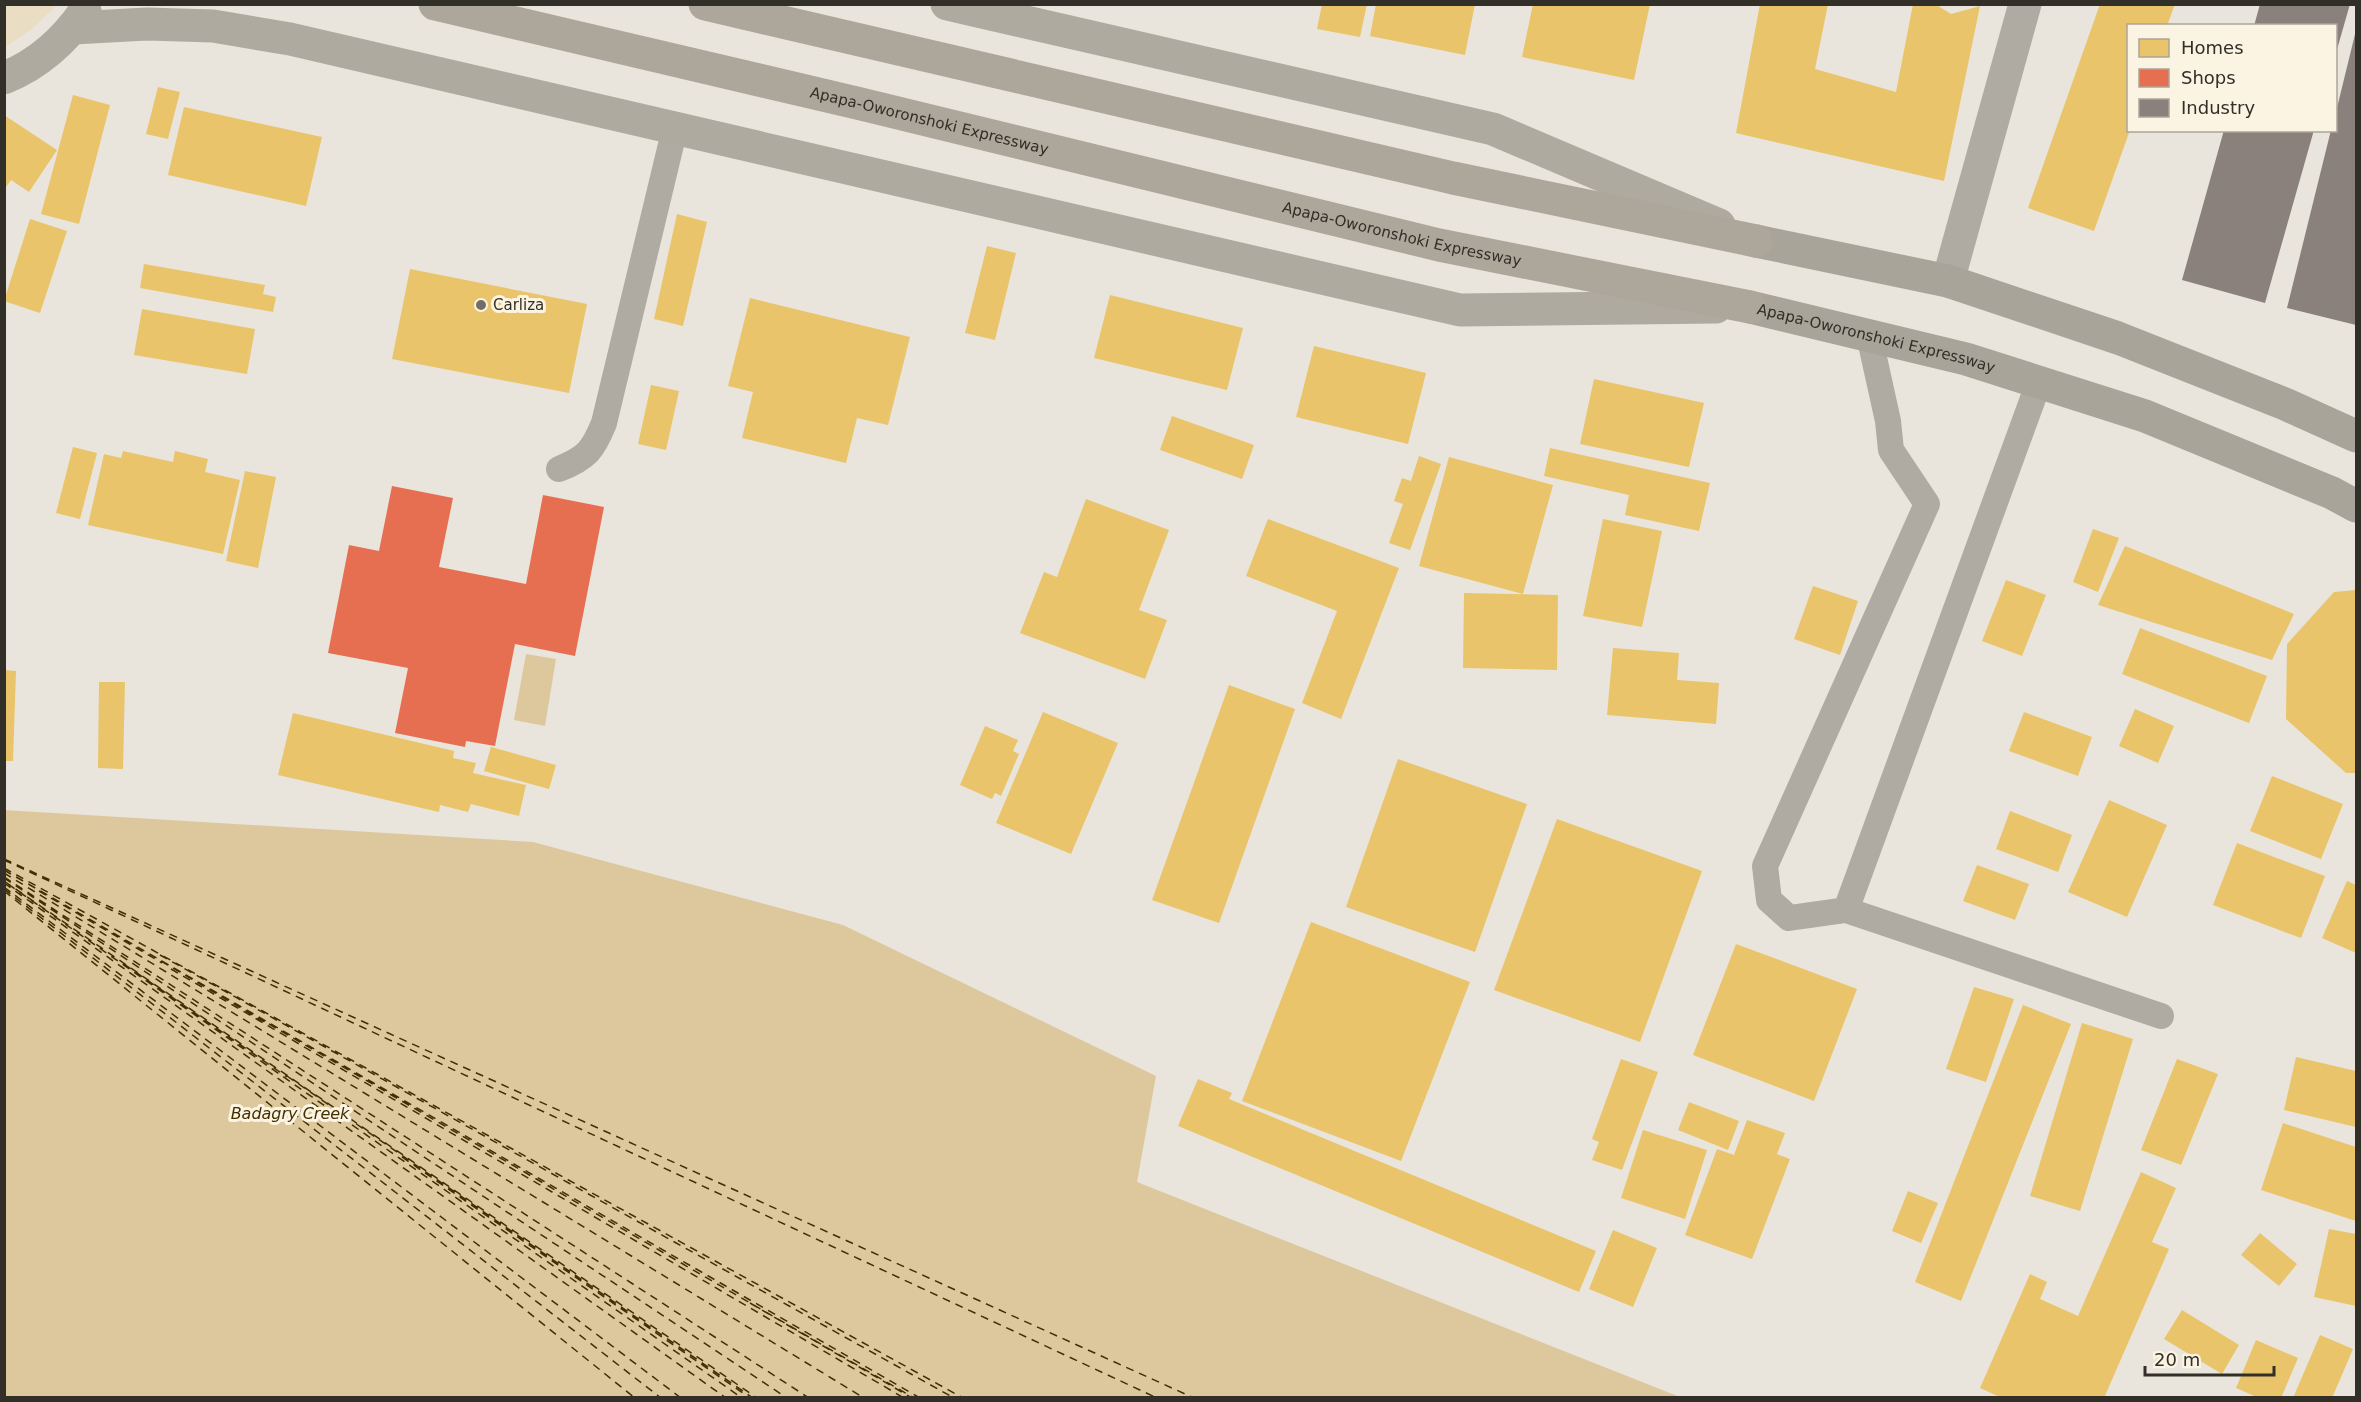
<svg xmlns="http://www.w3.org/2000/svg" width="2361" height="1402" viewBox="0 0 2361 1402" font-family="'DejaVu Sans',sans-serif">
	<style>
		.green { fill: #e9ddc4 }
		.water { fill: #ddc89e }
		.homes { fill: #e9c46a }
		.shops { fill: #e76f51 }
		.industry { fill: #8a817c }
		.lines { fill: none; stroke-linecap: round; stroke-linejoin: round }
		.ferry { stroke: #422f00; stroke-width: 1.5; stroke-dasharray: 8 6; stroke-linecap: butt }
		.lane { stroke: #afaba3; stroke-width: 26 }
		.street { stroke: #afaba3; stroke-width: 33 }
		.secondary { stroke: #aeaaa0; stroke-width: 33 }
		.primary { stroke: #a8a499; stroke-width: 33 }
		.highway { stroke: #ada79b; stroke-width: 33 }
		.poi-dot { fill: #726e67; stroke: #fcf4e3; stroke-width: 2 }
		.labels { text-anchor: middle; stroke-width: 6; stroke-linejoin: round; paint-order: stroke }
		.street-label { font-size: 15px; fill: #322e28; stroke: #fcf4e3 }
		.poi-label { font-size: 15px; fill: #322e28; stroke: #fcf4e3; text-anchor: start }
		.water-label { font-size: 16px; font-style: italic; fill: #422f00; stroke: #fcf4e3 }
	</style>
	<rect width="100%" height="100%" fill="#e9e5dc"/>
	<!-- green -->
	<path class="green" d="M 5,4 L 57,4 L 57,5 L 32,29 L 5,47 Z"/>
	<!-- water -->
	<path class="water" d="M 526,654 L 556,659 L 545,726 L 514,720 Z
		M 4,810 L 533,842 L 843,925 L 1156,1076 L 1137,1182 L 1680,1397 L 5,1397 Z"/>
	<!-- homes -->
	<path class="homes" d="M 1322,4 L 1367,4 L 1360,37 L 1317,29 Z
		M 1376,4 L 1475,4 L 1465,55 L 1370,36 Z
		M 1533,4 L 1650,4 L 1634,80 L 1522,57 Z
		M 1760,4 L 1828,4 L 1815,69 L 1896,92 L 1913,4 L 1935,4 L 1951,14 L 1980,6 L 1944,181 L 1736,133 Z
		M 2100,4 L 2175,4 L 2167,26 L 2128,26 L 2130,130 L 2094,231 L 2028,208 Z
		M 158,87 L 180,92 L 168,139 L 146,134 Z
		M 73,95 L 110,105 L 79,224 L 41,214 Z
		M 184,107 L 322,137 L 306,206 L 168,175 Z
		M 4,115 L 57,150 L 29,192 L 11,180 L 4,190 Z
		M 677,214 L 707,222 L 683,326 L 654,319 Z
		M 30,219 L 67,231 L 40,313 L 4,301 Z
		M 987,246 L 1016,253 L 995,340 L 965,333 Z
		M 144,264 L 265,285 L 263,294 L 276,297 L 273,312 L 140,288 Z
		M 410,269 L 587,304 L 569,393 L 392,359 Z
		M 1110,295 L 1243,328 L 1227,390 L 1094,358 Z
		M 750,298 L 910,337 L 888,425 L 857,418 L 846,463 L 742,438 L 753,392 L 728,386 Z
		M 142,309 L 255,329 L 247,374 L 134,355 Z
		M 1314,346 L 1426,373 L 1408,444 L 1296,417 Z
		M 1594,379 L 1704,403 L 1689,467 L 1580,444 Z
		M 651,385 L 679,391 L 666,450 L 638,444 Z
		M 1172,416 L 1254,445 L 1242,479 L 1160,450 Z
		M 73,447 L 97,453 L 80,519 L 56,513 Z
		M 1550,448 L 1710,483 L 1699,531 L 1625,515 L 1629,495 L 1544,476 Z
		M 123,451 L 173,462 L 175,451 L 208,459 L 205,472 L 240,480 L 223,554 L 88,525 L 104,454 L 121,458 Z
		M 1419,456 L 1441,464 L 1410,550 L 1389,543 L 1403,504 L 1394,501 L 1402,478 L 1411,481 Z
		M 1449,457 L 1553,485 L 1523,594 L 1419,566 Z
		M 245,471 L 276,477 L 258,568 L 226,561 Z
		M 1086,499 L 1169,530 L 1139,610 L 1167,620 L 1145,679 L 1020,633 L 1044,572 L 1057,577 Z
		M 1268,519 L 1399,568 L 1341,719 L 1302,703 L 1337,611 L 1246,576 Z
		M 1603,519 L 1662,531 L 1642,627 L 1583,616 Z
		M 2093,529 L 2119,538 L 2098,592 L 2073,582 Z
		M 2125,546 L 2294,614 L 2272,660 L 2098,605 Z
		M 2006,580 L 2046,595 L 2022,656 L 1982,641 Z
		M 1813,586 L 1858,601 L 1840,655 L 1794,639 Z
		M 2356,590 L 2356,773 L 2346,773 L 2286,719 L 2287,644 L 2334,592 Z
		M 1464,593 L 1558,595 L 1557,670 L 1463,668 Z
		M 2140,628 L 2267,676 L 2249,723 L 2122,674 Z
		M 1613,648 L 1679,653 L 1677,680 L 1719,683 L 1716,724 L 1607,715 Z
		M 4,670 L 16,671 L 13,761 L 4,761 Z
		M 99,682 L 125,682 L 123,769 L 98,768 Z
		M 1229,685 L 1295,709 L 1219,923 L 1152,900 Z
		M 2135,709 L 2174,726 L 2158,763 L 2119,746 Z
		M 1043,712 L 1118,743 L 1071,854 L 996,823 Z
		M 2024,712 L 2092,737 L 2078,776 L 2009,751 Z
		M 293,713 L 454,751 L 453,758 L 476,763 L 473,773 L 526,785 L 519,816 L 471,804 L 468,812 L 440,805 L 439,812 L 278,775 Z
		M 985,726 L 1018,740 L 1013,751 L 1019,754 L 1001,796 L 995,793 L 992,799 L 960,785 Z
		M 491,747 L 556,765 L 549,789 L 484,771 Z
		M 1398,759 L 1527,804 L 1475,952 L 1346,907 Z
		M 2272,776 L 2343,804 L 2321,859 L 2250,831 Z
		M 2109,800 L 2167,825 L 2127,917 L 2068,892 Z
		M 2010,811 L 2072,835 L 2058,872 L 1996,849 Z
		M 1557,819 L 1702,871 L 1640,1042 L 1494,990 Z
		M 2237,843 L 2325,876 L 2301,938 L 2213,905 Z
		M 1977,865 L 2029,884 L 2015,920 L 1963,901 Z
		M 2347,881 L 2356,885 L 2356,953 L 2322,938 Z
		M 1311,922 L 1470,982 L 1401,1161 L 1242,1101 Z
		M 1736,944 L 1857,989 L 1814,1101 L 1693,1055 Z
		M 1974,987 L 2014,999 L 1986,1082 L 1946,1069 Z
		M 2023,1005 L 2071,1024 L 1961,1301 L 1915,1282 Z
		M 2082,1023 L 2133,1039 L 2080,1211 L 2030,1196 Z
		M 2296,1057 L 2356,1071 L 2356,1127 L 2284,1110 Z
		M 1621,1059 L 1658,1072 L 1622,1170 L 1592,1160 L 1599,1142 L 1592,1139 Z
		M 2177,1059 L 2218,1074 L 2181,1165 L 2141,1150 Z
		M 1198,1079 L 1232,1093 L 1229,1099 L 1596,1251 L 1579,1292 L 1178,1126 Z
		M 1689,1102 L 1739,1121 L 1728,1150 L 1678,1130 Z
		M 1747,1120 L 1785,1133 L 1777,1154 L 1790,1159 L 1752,1259 L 1685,1235 L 1717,1149 L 1734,1155 Z
		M 2283,1123 L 2356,1147 L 2356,1221 L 2261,1190 Z
		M 1643,1130 L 1707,1150 L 1685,1219 L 1621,1198 Z
		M 2141,1172 L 2176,1188 L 2152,1242 L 2169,1249 L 2104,1398 L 2002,1398 L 1980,1388 L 2030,1274 L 2047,1282 L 2040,1299 L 2078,1316 Z
		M 1908,1191 L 1938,1203 L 1921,1243 L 1892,1231 Z
		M 2329,1229 L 2356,1234 L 2356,1306 L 2314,1297 Z
		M 1613,1230 L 1657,1248 L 1633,1307 L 1589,1289 Z
		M 2260,1233 L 2297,1264 L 2279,1286 L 2241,1255 Z
		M 2182,1310 L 2239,1345 L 2222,1374 L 2164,1339 Z
		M 2320,1335 L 2353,1349 L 2332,1398 L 2293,1398 Z
		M 2256,1340 L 2298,1358 L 2281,1398 L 2259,1398 L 2236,1388 Z"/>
	<!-- shops -->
	<path class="shops" d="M 392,486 L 453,498 L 439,567 L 526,584 L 543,495 L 604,507 L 575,656 L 515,644 L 495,746 L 466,741 L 465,747 L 395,733 L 408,668 L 328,653 L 349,545 L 379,551 Z"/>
	<!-- industry -->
	<path class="industry" d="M 2260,4 L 2350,4 L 2336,53 L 2336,26 L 2254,26 Z
		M 2356,30 L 2356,325 L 2287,308 L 2331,130 L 2336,130 L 2336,112 Z
		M 2224,130 L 2314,130 L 2265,303 L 2182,280 Z"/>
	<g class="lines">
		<!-- ferry -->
		<path class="ferry" d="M 4,859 L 1194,1398
			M 4,860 L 1157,1398
			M 4,868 L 963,1398
			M 4,870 L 920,1398
			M 4,873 L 864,1398
			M 4,877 L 809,1398
			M 4,878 L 787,1398
			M 4,881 L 757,1398
			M 4,883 L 726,1398
			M 8,884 L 742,1398
			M 4,887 L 681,1398
			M 4,889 L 661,1398
			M 4,891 L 635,1398
			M 39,891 L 162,963
			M 160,955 L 954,1398
			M 161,961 L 268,1024
			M 124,964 L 287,1077
			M 171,969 L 904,1398
			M 269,1024 L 914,1398
			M 287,1076 L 753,1398
			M 402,1157 L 750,1398
			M 750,1303 L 912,1398"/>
		<!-- lane -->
		<path class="lane" d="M 1869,335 L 1888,421 L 1891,450 L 1927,504 L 1765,866 L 1769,900 L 1789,918 L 1846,910 L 2161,1016
			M 559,469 C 587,458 593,450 604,423 L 675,128
			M 1846,910 L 2039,382"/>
		<!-- street -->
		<path class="street" d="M 1948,281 L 2025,4"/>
		<!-- secondary -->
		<path class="secondary" d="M 947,4 L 1493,129 L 1719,225
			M 73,28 L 147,24 L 213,26 L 290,39 L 1460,310 L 1716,307
			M 4,78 C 37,65 65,40 85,11"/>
		<!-- primary -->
		<g class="primary">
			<path d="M 1756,241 L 1948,281 L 2118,338 L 2285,404 L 2356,436"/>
			<path id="s1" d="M 1750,307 L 1966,359 L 2145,416 L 2332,493 L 2356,506"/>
		</g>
		<!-- highway -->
		<g class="highway">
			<path id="s2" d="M 435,4 L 861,104 L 1439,245 L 1750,307"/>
			<path d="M 705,4 L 1453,178 L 1756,241"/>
		</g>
	</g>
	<!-- markers -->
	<circle class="poi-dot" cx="481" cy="305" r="6"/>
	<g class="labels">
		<!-- street labels -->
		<g class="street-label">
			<text dy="5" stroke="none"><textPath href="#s2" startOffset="508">Apapa-Oworonshoki Expressway</textPath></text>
			<text dy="5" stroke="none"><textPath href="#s2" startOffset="994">Apapa-Oworonshoki Expressway</textPath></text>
			<text dy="5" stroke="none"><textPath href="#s1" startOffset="130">Apapa-Oworonshoki Expressway</textPath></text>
		</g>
		<!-- poi labels -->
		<g class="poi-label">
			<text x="493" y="310">Carliza</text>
		</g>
		<!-- water labels -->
		<g class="water-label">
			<text x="290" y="1119">Badagry Creek</text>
		</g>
	</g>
	<!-- border -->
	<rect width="2361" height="1402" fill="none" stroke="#322e28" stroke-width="12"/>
	<!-- legend -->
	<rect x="2127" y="24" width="210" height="108" fill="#fcf4e3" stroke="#aba598" stroke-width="1.5"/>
	<rect x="2139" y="39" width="30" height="18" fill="#e9c46a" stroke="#aba598" stroke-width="1.5"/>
	<text x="2181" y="54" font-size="18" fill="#322e28">Homes</text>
	<rect x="2139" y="69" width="30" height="18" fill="#e76f51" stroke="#aba598" stroke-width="1.5"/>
	<text x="2181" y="84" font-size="18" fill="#322e28">Shops</text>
	<rect x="2139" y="99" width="30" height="18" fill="#8a817c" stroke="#aba598" stroke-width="1.5"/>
	<text x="2181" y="114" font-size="18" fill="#322e28">Industry</text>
	<!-- scale -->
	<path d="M2145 1366v9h129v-9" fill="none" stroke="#322e28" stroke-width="3"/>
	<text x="2154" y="1366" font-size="18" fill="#322e28" stroke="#fcf4e3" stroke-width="4.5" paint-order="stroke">20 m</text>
</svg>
